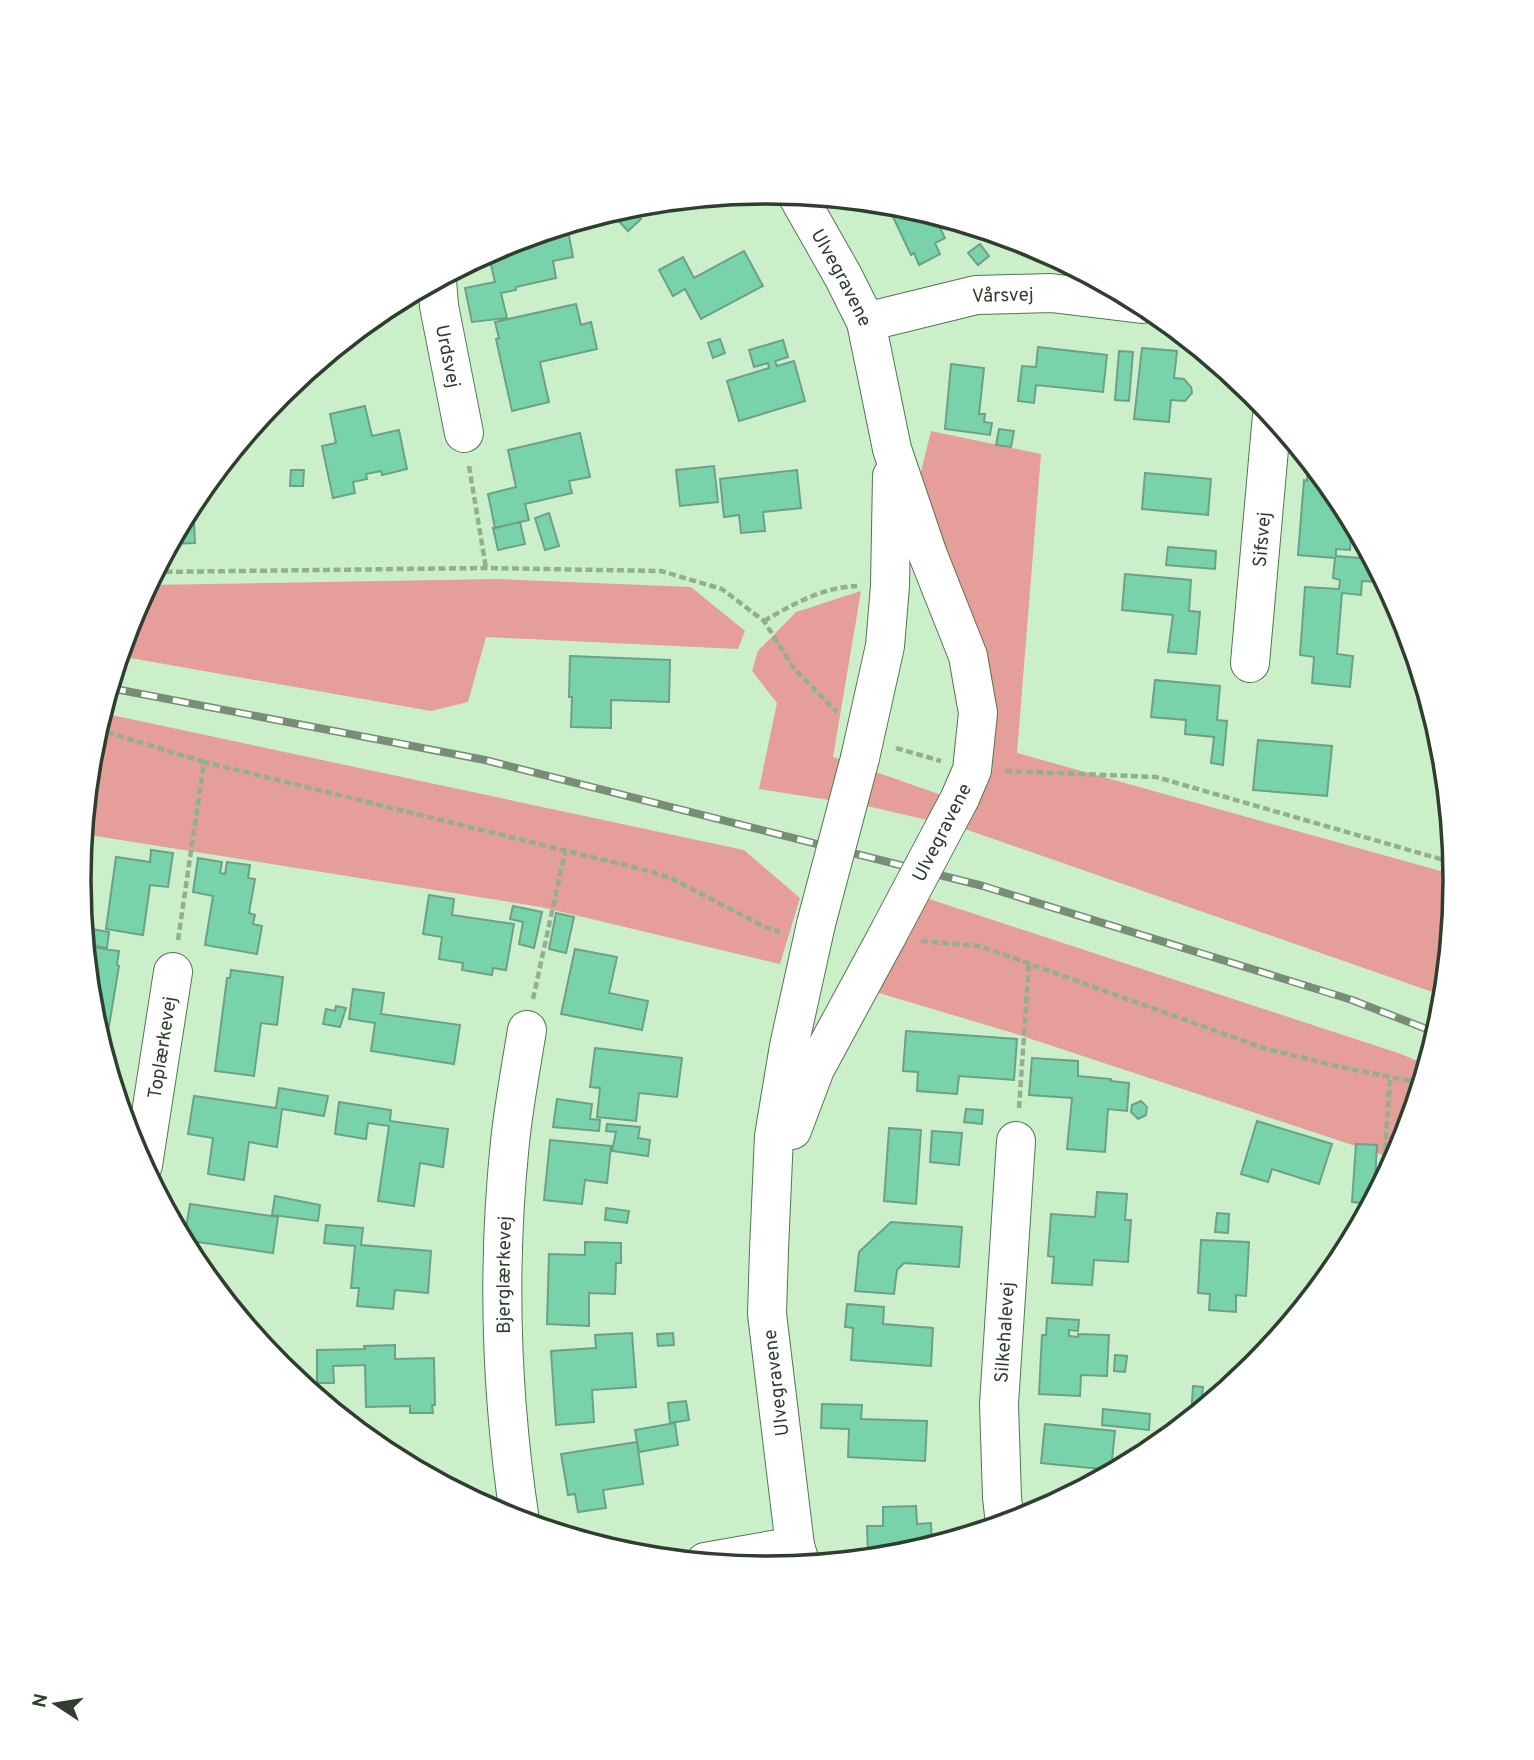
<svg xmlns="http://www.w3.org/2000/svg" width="1534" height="1760" viewBox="0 0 1534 1760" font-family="Overpass,sans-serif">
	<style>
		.green { fill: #e59e99 }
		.building { fill: #78d3ab; stroke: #6ca088; stroke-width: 2 }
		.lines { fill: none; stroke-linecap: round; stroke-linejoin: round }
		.minor-casing { stroke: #547553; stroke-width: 40 }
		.path { stroke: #92af91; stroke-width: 4.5; stroke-dasharray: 7 3.5; stroke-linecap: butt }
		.minor { stroke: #fff; stroke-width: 38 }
		.rail-casing { stroke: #758e74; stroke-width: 8 }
		.rail { stroke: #fff; stroke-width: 5; stroke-dasharray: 16; stroke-linecap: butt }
		.minor-bridge-casing { stroke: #547553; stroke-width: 40; stroke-linecap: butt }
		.minor-bridge { stroke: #fff; stroke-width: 38 }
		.labels { text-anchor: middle; stroke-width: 5; stroke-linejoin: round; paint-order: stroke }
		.street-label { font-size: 19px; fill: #2f3e2e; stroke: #fff }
		.rim { fill: none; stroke: #2f3e2e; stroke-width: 3.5 }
	</style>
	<rect width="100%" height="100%" fill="#cbf0c9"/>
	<!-- green -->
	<path class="green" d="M 931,431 L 1041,454 L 1017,753 L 1455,875 L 1444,996 L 962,828 L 867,806 L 759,789 L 777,703 L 752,671 L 758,651 L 796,612 L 861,591 L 833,757 L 970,805 L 988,757 L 917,488 Z
		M 497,579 L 691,587 L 745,631 L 738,649 L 486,637 L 468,702 L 431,711 L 119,656 L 131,616 L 148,585 Z
		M 102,713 L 744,850 L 800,898 L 780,964 L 541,907 L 83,834 L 92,745 Z
		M 923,897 L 1401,1054 L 1427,1065 L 1403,1144 L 1395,1159 L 1013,1033 L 869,990 Z"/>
	<!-- building -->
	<path class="building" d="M 887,204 L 902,205 L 934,215 L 945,238 L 935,243 L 940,254 L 919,265 L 914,253 L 911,255 Z
		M 629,206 L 641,219 L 628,231 L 610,212 Z
		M 567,225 L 573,257 L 553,261 L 556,278 L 516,287 L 516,290 L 501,293 L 507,318 L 472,322 L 465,288 L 495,282 L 488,252 L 504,244 Z
		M 980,244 L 989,256 L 978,265 L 968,253 Z
		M 744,251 L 763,286 L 701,319 L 685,289 L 673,296 L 659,270 L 683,257 L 694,278 Z
		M 576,304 L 581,325 L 591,322 L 597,349 L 540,362 L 549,402 L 512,411 L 496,339 L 499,338 L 495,322 Z
		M 720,339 L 725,353 L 713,358 L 708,343 Z
		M 783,340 L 788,357 L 775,361 L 777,366 L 794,361 L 805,401 L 739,421 L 727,381 L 769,368 L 768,363 L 754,367 L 749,350 Z
		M 1038,347 L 1107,355 L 1103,392 L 1036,385 L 1034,403 L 1018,401 L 1022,366 L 1036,367 Z
		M 1142,348 L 1177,351 L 1174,378 L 1184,379 L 1191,387 L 1192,393 L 1185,401 L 1171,400 L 1169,422 L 1134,419 Z
		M 1119,351 L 1133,352 L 1129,401 L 1115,400 Z
		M 951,364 L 984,368 L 979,414 L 985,414 L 984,422 L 992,423 L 990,435 L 945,429 Z
		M 365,406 L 372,436 L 399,430 L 407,469 L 382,475 L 381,471 L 366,474 L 367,479 L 353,482 L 355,493 L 333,498 L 322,446 L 336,443 L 330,414 Z
		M 999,429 L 1014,431 L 1011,447 L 996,445 Z
		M 580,433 L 590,477 L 569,481 L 572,493 L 525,504 L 529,520 L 495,528 L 488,494 L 516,487 L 508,450 Z
		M 714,466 L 718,502 L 680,506 L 676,470 Z
		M 1308,469 L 1316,469 L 1339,498 L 1339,515 L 1349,516 L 1352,522 L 1350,550 L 1336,549 L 1336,556 L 1372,559 L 1380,574 L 1379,582 L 1362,581 L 1361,595 L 1342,593 L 1337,654 L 1353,656 L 1350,687 L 1312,683 L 1314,657 L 1300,655 L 1305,587 L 1339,589 L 1340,580 L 1333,578 L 1335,558 L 1298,555 L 1304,480 L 1307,481 Z
		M 291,470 L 304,470 L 303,486 L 290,486 Z
		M 797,470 L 801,508 L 763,512 L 765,531 L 741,533 L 739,515 L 724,517 L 720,479 Z
		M 1145,473 L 1211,479 L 1208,515 L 1142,509 Z
		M 193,501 L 195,543 L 170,544 Z
		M 549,513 L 559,546 L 545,550 L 535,518 Z
		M 520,522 L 525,544 L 498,550 L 493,528 Z
		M 1168,547 L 1216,551 L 1215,569 L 1166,565 Z
		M 1125,574 L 1191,580 L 1189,611 L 1200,612 L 1196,654 L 1168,652 L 1173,615 L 1122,610 Z
		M 570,656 L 670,660 L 669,702 L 611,700 L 611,728 L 571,727 L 572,697 L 569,697 Z
		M 1155,680 L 1220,686 L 1217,720 L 1227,721 L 1223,765 L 1211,763 L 1214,737 L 1185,734 L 1186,720 L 1151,717 Z
		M 1258,740 L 1332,746 L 1327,796 L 1253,790 Z
		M 151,850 L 173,853 L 168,887 L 150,885 L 143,935 L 106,929 L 116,857 L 150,862 Z
		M 198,858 L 222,862 L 220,873 L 225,874 L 227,862 L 250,865 L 248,878 L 255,879 L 249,913 L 255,915 L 253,924 L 262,926 L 257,954 L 205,945 L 213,896 L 193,892 Z
		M 429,895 L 454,899 L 452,915 L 514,924 L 506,970 L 493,968 L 492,975 L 462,970 L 463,963 L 439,959 L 442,937 L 423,934 Z
		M 513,906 L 542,912 L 534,948 L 519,944 L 523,922 L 510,919 Z
		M 556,913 L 574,917 L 566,953 L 549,949 Z
		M 92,929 L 109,932 L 107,948 L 90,945 Z
		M 85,946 L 119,951 L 117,965 L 119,966 L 107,1038 L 99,1037 L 92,1014 Z
		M 575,949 L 617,957 L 609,993 L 648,1001 L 642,1030 L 561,1014 Z
		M 231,970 L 283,977 L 277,1025 L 261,1023 L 254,1076 L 215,1071 L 227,978 L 230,978 Z
		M 353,989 L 384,993 L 381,1014 L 460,1025 L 454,1064 L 371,1051 L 375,1023 L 349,1019 Z
		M 336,1006 L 346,1008 L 340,1027 L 323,1024 L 326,1009 L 335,1011 Z
		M 906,1031 L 1017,1039 L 1014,1080 L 959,1076 L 957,1094 L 917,1091 L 918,1072 L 903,1071 Z
		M 595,1048 L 682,1058 L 677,1097 L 639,1093 L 636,1121 L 597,1117 L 600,1088 L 590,1087 Z
		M 1032,1058 L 1078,1061 L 1078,1076 L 1111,1079 L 1110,1081 L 1129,1083 L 1127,1111 L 1108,1109 L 1105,1152 L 1067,1149 L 1072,1098 L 1029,1095 Z
		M 279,1088 L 328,1096 L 324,1116 L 282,1109 L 277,1147 L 249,1142 L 244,1180 L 208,1174 L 213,1138 L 188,1134 L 194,1096 L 276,1108 Z
		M 557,1099 L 592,1104 L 590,1119 L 600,1120 L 599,1131 L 553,1127 Z
		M 1141,1101 L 1147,1107 L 1146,1115 L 1138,1119 L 1131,1112 L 1132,1105 Z
		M 339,1102 L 391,1110 L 390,1121 L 448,1129 L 443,1167 L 420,1163 L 414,1206 L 378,1201 L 389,1126 L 368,1123 L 366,1139 L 335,1134 Z
		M 966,1109 L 983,1110 L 982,1124 L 964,1122 Z
		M 1257,1121 L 1332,1144 L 1319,1184 L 1272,1169 L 1268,1182 L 1241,1174 Z
		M 607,1124 L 640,1127 L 638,1138 L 650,1140 L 648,1156 L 612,1151 L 616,1132 L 606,1131 Z
		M 889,1128 L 921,1130 L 916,1204 L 884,1201 Z
		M 932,1131 L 962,1133 L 959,1165 L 930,1162 Z
		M 550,1140 L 611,1146 L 607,1183 L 585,1180 L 582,1204 L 544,1200 Z
		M 1356,1144 L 1377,1145 L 1374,1198 L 1371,1204 L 1352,1202 Z
		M 1097,1192 L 1127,1194 L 1125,1220 L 1131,1220 L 1128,1262 L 1094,1260 L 1092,1285 L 1052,1283 L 1054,1257 L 1048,1256 L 1051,1214 L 1095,1217 Z
		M 275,1196 L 320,1205 L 318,1221 L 272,1215 Z
		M 190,1204 L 278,1217 L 273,1253 L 184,1240 Z
		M 606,1208 L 629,1211 L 627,1223 L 605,1220 Z
		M 1217,1213 L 1229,1214 L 1228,1233 L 1215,1232 Z
		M 891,1222 L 962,1227 L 959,1267 L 904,1263 L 897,1270 L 894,1294 L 855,1291 L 859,1252 Z
		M 326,1225 L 363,1228 L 361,1245 L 431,1251 L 428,1293 L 395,1290 L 393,1309 L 357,1306 L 359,1288 L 351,1288 L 355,1246 L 324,1243 Z
		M 1201,1240 L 1249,1242 L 1246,1296 L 1236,1295 L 1236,1312 L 1209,1310 L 1210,1294 L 1198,1293 Z
		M 585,1242 L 621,1243 L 621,1263 L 616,1263 L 615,1294 L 589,1293 L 589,1326 L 547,1324 L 549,1254 L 585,1255 Z
		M 847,1304 L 884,1307 L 883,1324 L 933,1328 L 931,1366 L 851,1360 L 853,1328 L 845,1327 Z
		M 1047,1318 L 1079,1320 L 1078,1331 L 1069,1330 L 1069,1336 L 1078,1337 L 1078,1334 L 1109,1335 L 1107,1376 L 1081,1375 L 1080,1396 L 1039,1394 L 1042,1335 L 1046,1335 Z
		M 632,1333 L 636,1387 L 592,1390 L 594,1422 L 556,1425 L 551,1351 L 596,1348 L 595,1335 Z
		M 673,1333 L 674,1345 L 658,1346 L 657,1334 Z
		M 395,1345 L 395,1359 L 434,1358 L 435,1405 L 432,1405 L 433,1413 L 410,1413 L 410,1406 L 366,1407 L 365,1365 L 333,1366 L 334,1383 L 317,1383 L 317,1350 L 365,1349 L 364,1346 Z
		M 1115,1355 L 1127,1356 L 1125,1372 L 1114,1371 Z
		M 1193,1386 L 1203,1387 L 1201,1407 L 1204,1407 L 1193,1417 L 1191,1417 Z
		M 686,1401 L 689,1420 L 670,1423 L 668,1403 Z
		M 822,1404 L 862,1405 L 861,1419 L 927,1421 L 925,1461 L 848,1457 L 849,1429 L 821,1428 Z
		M 1103,1409 L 1150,1414 L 1149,1430 L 1102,1425 Z
		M 675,1423 L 678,1445 L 639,1452 L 635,1430 Z
		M 1045,1424 L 1115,1431 L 1111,1470 L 1041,1463 Z
		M 637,1442 L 643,1484 L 603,1490 L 606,1508 L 578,1512 L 575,1494 L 568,1495 L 561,1454 Z
		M 916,1506 L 917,1524 L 931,1523 L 932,1546 L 901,1555 L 885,1557 L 885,1552 L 868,1553 L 867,1526 L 883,1526 L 883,1507 Z"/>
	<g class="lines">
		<defs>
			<g id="minor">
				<path id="s1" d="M 797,195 L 843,276 L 866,322 L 892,449 L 928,555 L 968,656 L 978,713 L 972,770 L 960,798"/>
				<path id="s2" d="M 437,280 L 439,306 L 464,433"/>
				<path id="s3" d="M 866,322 L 976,295 L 1051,293 L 1142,304"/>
				<path id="s4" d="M 1250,663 L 1272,415"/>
				<path d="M 860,758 L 885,646 L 890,586 L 892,476"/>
				<path d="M 792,1130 L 815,1069 L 887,936"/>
				<path id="s5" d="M 143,1165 L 173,972"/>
				<path id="s6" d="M 520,1521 C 501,1396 497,1267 510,1142 C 514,1104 521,1067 527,1030"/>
				<path id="s7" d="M 1005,1524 L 1002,1497 L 999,1404 L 1016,1141"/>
				<path d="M 705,1562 L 795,1546"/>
				<path d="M 801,1565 L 795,1546 L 767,1314 L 769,1250 L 774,1136 L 789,1046 L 816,924"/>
			</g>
		</defs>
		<!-- minor casing -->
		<use href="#minor" class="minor-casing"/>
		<!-- path -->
		<path class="path" d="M 469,466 L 486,568
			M 155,572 L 486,568 L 661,571 L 722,589 L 764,621 L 795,670 L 837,712
			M 764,621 C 793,604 823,587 857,586
			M 97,729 L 204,762
			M 896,748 L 941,761
			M 1005,771 L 1156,777 L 1454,863
			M 178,940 L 204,762 L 645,870 L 671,878 L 761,925 L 780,932
			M 921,941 L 980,946 L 1266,1049 L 1350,1069 L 1421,1083
			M 533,999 L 565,852
			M 1019,1108 L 1029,963
			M 1383,1181 L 1390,1078"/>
		<!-- minor -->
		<use href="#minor" class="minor"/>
		<defs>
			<path id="rail" d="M 110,688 L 485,760 L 983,886 L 1352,1000 L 1437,1033"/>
		</defs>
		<!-- rail casing -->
		<use href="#rail" class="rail-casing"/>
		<!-- rail -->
		<use href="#rail" class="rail"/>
		<defs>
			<path id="minor-bridge" d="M 816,924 L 860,758
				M 887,936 L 960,798"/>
		</defs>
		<!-- minor-bridge casing -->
		<use href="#minor-bridge" class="minor-bridge-casing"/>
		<!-- minor-bridge -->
		<use href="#minor-bridge" class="minor-bridge"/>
	</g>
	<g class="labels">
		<!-- street labels -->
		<g class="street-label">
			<text dy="7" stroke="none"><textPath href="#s1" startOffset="94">Ulvegravene</textPath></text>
			<text dy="7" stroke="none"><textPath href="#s3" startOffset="140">Vårsvej</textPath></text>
			<text dy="7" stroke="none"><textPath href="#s2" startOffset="77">Urdsvej</textPath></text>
			<text dy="7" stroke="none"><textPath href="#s4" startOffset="124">Sifsvej</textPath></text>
			<text transform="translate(941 832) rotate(-63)" y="7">Ulvegravene</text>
			<text dy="7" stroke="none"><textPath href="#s5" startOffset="119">Toplærkevej</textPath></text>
			<text dy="7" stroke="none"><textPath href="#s6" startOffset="247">Bjerglærkevej</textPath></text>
			<text dy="7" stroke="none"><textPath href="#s7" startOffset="192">Silkehalevej</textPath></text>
			<text transform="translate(775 1383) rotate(-97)" y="7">Ulvegravene</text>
		</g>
	</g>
	<!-- crop -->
	<path d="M0 0H1534V1760H0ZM91 880a676 676 0 1 1 1352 0a676 676 0 1 1-1352 0Z" fill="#fff" fill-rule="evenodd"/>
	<path class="rim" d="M91 880a676 676 0 1 1 1352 0a676 676 0 1 1-1352 0Z"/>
	<!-- north arrow -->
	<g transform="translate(56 1704) rotate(282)" stroke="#ffffff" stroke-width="5" paint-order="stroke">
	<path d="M0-5L12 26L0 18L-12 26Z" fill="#2f3e2e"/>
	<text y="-10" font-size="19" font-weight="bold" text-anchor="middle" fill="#2f3e2e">N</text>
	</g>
</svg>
